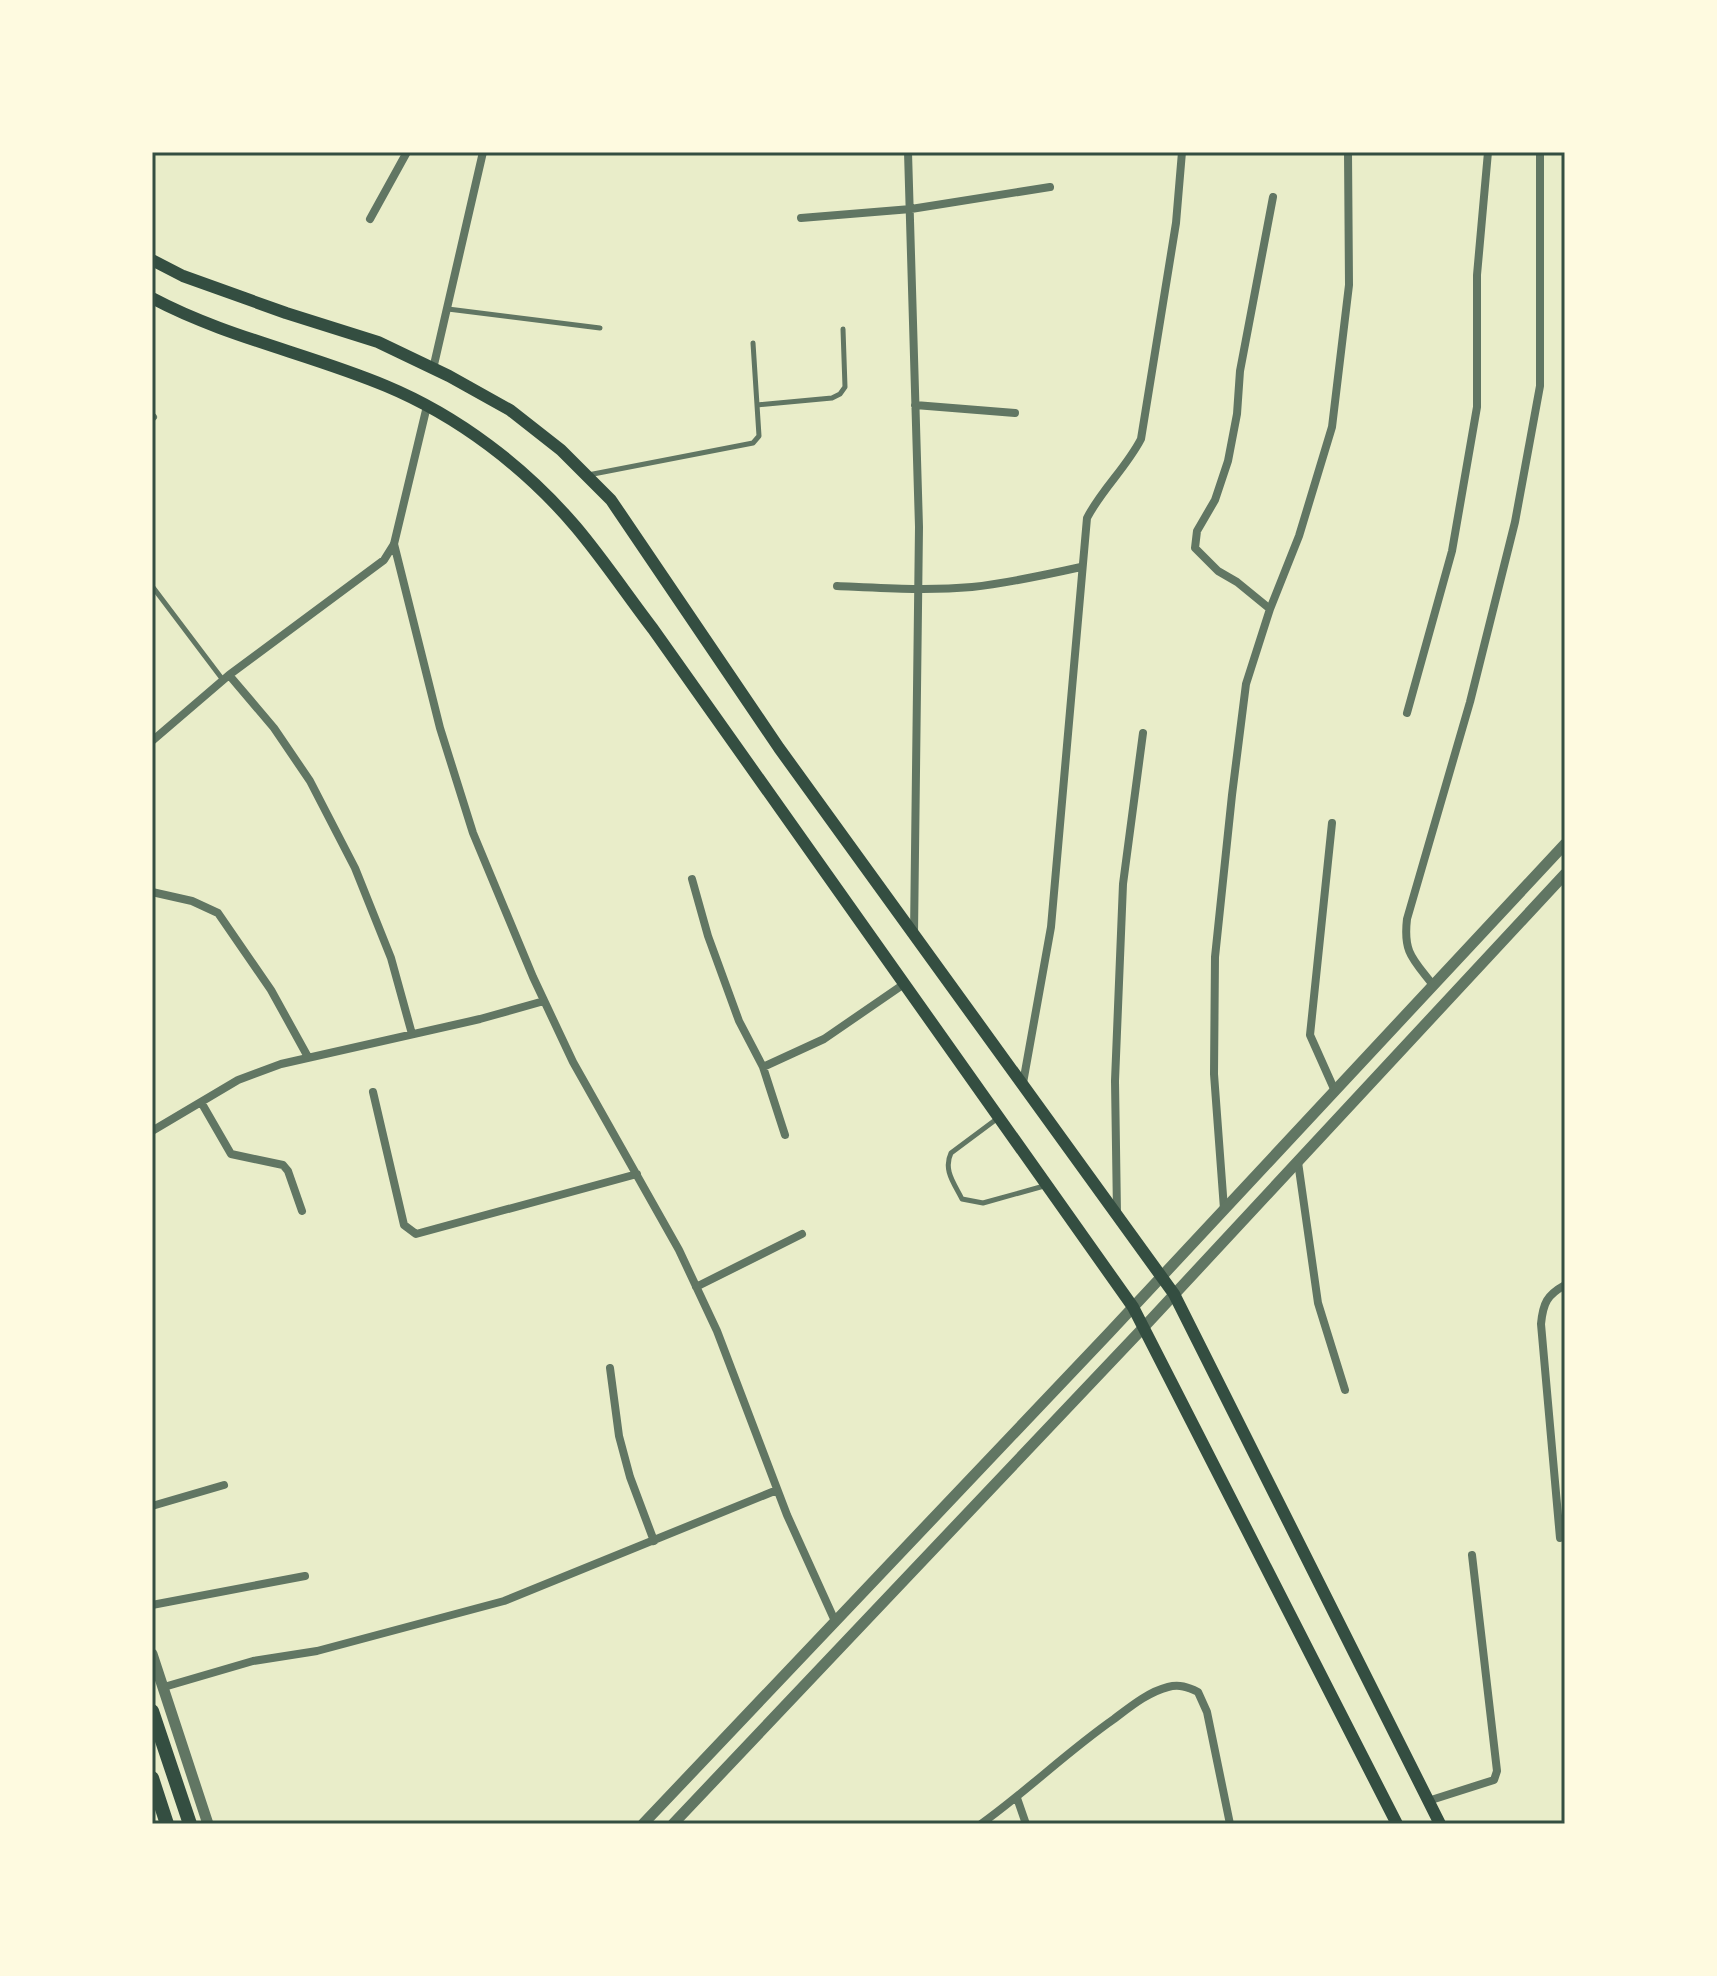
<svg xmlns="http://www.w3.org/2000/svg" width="1717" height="1976" viewBox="0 0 1717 1976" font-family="'Archivo Narrow',sans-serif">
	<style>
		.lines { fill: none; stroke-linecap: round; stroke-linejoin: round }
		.service { stroke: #617663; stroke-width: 5 }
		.minor { stroke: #617663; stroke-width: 8 }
		.tertiary { stroke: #617663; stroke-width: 11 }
		.secondary { stroke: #344e41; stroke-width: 12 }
		.primary { stroke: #344e41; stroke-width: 14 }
		.neatline { fill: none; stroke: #344e41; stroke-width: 3 }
	</style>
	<rect width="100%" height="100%" fill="#e9edc9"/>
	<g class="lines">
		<!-- service -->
		<path class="service" d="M 448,309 L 600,328
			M 757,405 L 832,398 L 840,394 L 845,387 L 843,329
			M 588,475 L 753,443 L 759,436 L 753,343
			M 152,586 L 223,680
			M 998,1118 L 951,1153 C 943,1170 954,1183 962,1199 L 983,1203 L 1044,1186"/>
		<!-- minor -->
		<path class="minor" d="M 908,152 L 919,527 L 914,934
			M 801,218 L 911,209 L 1050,187
			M 370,219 L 407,152
			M 433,369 L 483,152
			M 915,405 L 1015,413
			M 152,418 L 153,417
			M 394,544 L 440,728 L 473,833 L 533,977 L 573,1062 L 679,1250 L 717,1331 L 787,1515 L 835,1621
			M 837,586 C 882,588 927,591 972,587 C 1009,583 1045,575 1081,567
			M 1270,609 L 1237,582 L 1218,571 L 1195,548 L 1197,531 L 1215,500 L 1228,461 L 1237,414 L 1240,371 L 1273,197
			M 229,675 L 274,728 L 310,781 L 355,868 L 391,958 L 412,1034
			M 1407,713 L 1452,551 L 1477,407 L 1477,275 L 1488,152
			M 152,741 L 229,675 L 384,560 L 394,544 L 427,406
			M 1332,823 L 1310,1035 L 1335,1091
			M 692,879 L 708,936 L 739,1021 L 763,1067 L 785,1135
			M 152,892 L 192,901 L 218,913 L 271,990 L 308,1057
			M 1433,985 C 1413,959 1403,953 1407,919 L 1470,702 L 1515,522 L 1540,386 L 1540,152
			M 763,1067 L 824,1039 L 904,984
			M 1023,1083 L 1051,927 L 1087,518 C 1102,489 1126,468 1141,439 L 1176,223 L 1182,152
			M 373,1092 L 404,1225 L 416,1234 L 637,1174
			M 201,1102 L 231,1154 L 283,1165 L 288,1171 L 302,1211
			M 152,1131 L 238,1080 L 281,1064 L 480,1019 L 544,1001
			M 1298,1162 L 1318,1303 L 1345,1390
			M 1224,1209 L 1214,1074 L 1215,957 L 1232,795 L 1246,684 L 1270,609 L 1299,536 L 1332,427 L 1349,285 L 1348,152
			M 1117,1213 L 1115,1081 L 1123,884 L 1143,733
			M 696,1287 L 802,1234
			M 610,1368 L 619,1436 L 630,1477 L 654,1541
			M 152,1506 L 224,1485
			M 1560,1538 L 1541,1324 C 1543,1303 1547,1295 1565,1285
			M 152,1605 L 305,1576
			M 164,1687 L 253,1661 L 317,1651 L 504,1601 L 777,1490
			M 1017,1798 L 1026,1824
			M 1428,1801 L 1494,1780 L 1497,1771 L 1472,1555
			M 981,1824 C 1027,1791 1068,1751 1114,1719 C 1130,1707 1148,1692 1168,1687 C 1179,1684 1188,1687 1198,1692 L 1207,1712 L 1230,1824"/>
		<!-- tertiary -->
		<path class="tertiary" d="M 152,1654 L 208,1824
			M 643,1824 L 1109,1333 L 1565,844
			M 673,1824 L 1144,1327 L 1565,874"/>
		<!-- secondary -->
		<path class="secondary" d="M 152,260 L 183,276 L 286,313 L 378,342 L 449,376 L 510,410 L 561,450 L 611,500 L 779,748 L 1174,1294 L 1440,1824
			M 152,298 C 225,337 310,354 386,386 C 458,416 525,467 576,527 C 603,559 627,595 653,629 L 1133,1307 L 1397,1824"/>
		<!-- primary -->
		<path class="primary" d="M 152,1711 L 190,1824
			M 152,1778 L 167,1824"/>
	</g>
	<!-- border -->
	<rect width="1717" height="1976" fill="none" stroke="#fefae0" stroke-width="308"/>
	<rect x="154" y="154" width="1409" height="1668" class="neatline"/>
</svg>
